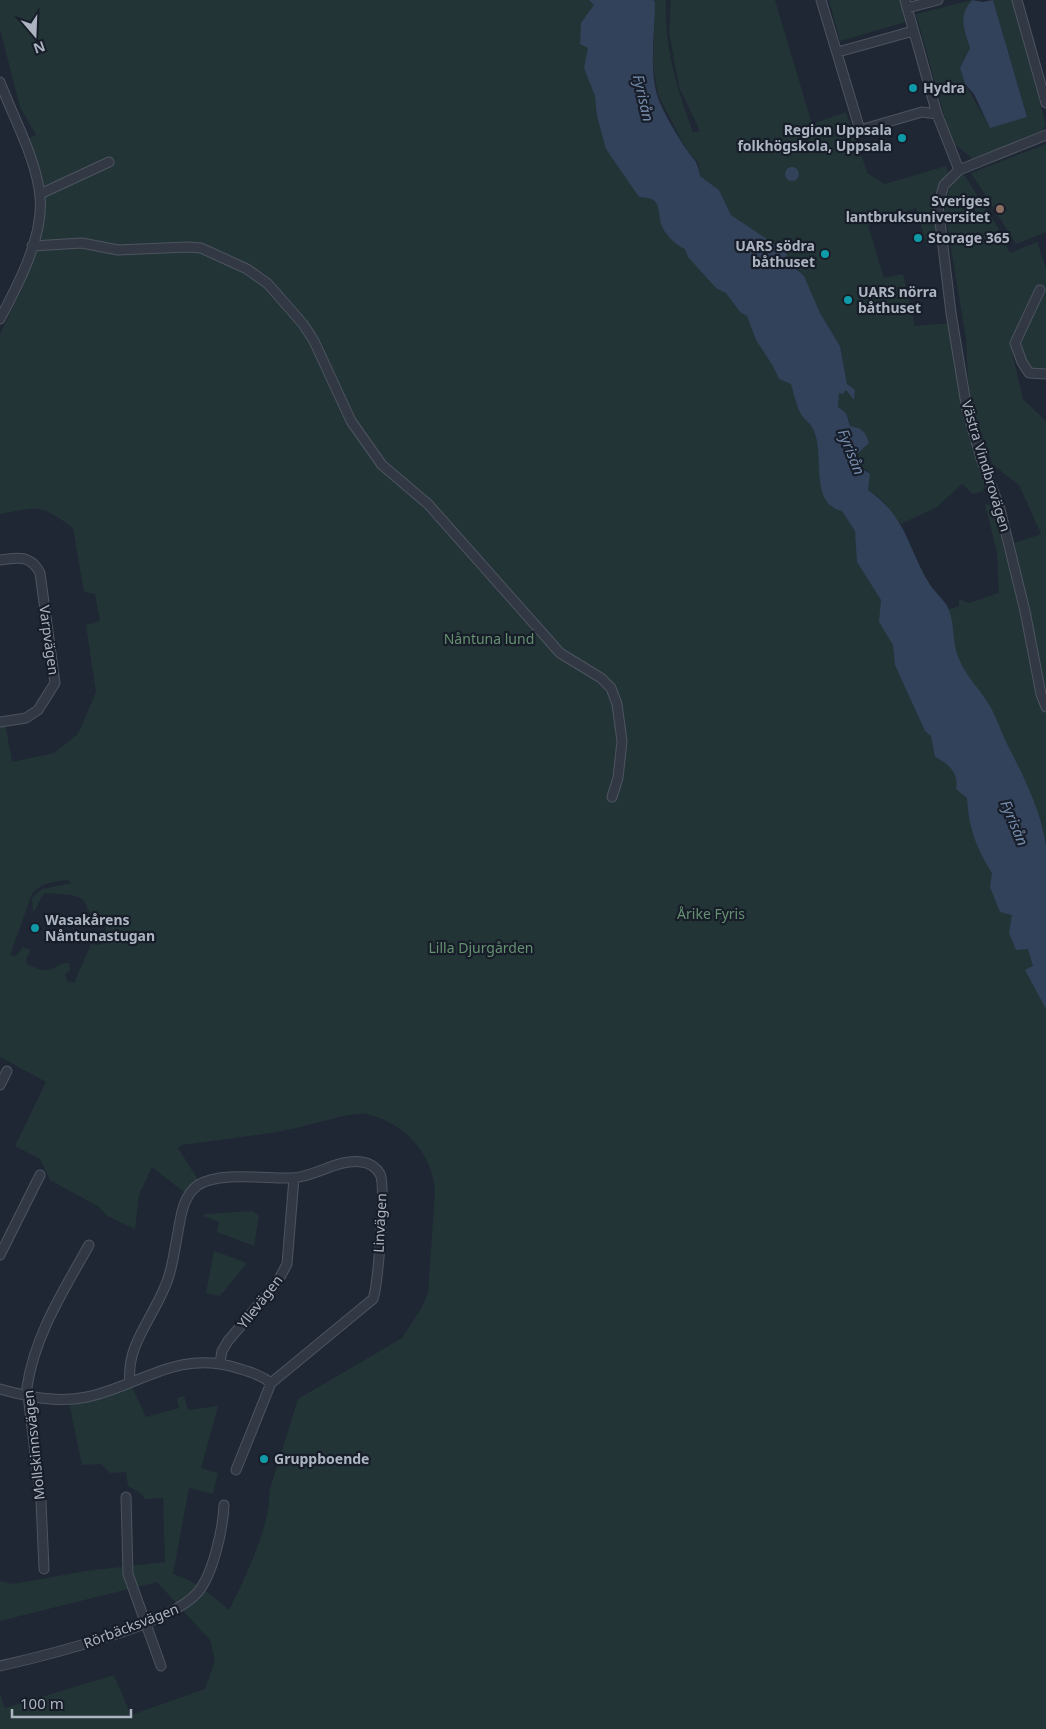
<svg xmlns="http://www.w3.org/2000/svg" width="1046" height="1729" viewBox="0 0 1046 1729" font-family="'Noto Sans',sans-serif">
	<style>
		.green { fill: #223436; fill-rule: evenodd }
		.water { fill: #33425b }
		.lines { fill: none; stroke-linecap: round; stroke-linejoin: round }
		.minor-casing { stroke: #4d5460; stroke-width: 11 }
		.minor { stroke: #323945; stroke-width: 9 }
		.culture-dot { fill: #0f9aa8; stroke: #181e29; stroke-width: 2 }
		.education-dot { fill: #8d6e63; stroke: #181e29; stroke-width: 2 }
		.labels { text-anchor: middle; stroke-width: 4.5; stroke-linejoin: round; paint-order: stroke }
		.poi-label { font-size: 14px; font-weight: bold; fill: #acb4c2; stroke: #181e29; text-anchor: start }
		.street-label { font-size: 14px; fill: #acb4c2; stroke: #181e29 }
		.park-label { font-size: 14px; fill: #659170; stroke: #181e29 }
		.water-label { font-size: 15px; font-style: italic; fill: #748aaa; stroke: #181e29 }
	</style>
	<rect width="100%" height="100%" fill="#1f2734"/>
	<!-- green -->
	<path class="green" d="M 0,0 L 603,0 L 635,135 L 785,326 L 910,622 L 959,606 L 959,599 L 969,603 L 999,593 L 997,553 L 985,504 L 993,506 L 1015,590 L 1009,545 L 1041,534 L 1019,485 L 993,465 L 969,401 L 966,338 L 944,206 L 951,184 L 963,173 L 997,226 L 1010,253 L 1037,242 L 1046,268 L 1046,369 L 1029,378 L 1010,344 L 1023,399 L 1046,421 L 1046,1729 L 0,1729 L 0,1694 L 5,1708 L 114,1675 L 131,1715 L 205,1689 L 215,1661 L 210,1640 L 157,1582 L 0,1621 L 0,1581 L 13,1584 L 86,1571 L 165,1562 L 163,1498 L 144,1499 L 142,1494 L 128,1486 L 126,1472 L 110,1473 L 101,1464 L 82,1465 L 69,1403 L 85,1402 L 132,1387 L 146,1417 L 179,1408 L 177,1398 L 184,1396 L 188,1410 L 218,1406 L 201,1468 L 218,1473 L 213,1494 L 189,1488 L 173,1574 C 194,1580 212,1595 229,1610 C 243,1583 272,1522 269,1492 L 298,1399 L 402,1338 L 422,1307 L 428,1293 L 435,1192 C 433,1153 404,1123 367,1114 C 353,1111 309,1126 292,1129 C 256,1136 219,1140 182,1145 L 178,1148 L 199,1181 L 185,1193 L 152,1167 L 139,1195 L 135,1229 L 107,1216 L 99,1207 L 50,1180 L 40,1159 L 15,1146 L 46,1082 L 0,1057 L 0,717 L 4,717 L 12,762 L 54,753 L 78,734 L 96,692 L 86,625 L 100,621 L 95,594 L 84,592 L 73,528 C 39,503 39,507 0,514 L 0,334 L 21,290 L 40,235 L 45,209 L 43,186 L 30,148 L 29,138 L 36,135 L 20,107 L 0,29 ZM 67,880 L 72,883 L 42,889 L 32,898 L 33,912 C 39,906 38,899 45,893 L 71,895 L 83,899 C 88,908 89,916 100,921 L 105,919 L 106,929 L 101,945 L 91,944 L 74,983 L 67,981 L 65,974 L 70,970 L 69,963 C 61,962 56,968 48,970 C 41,971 33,967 27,964 L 26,959 L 31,950 L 23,947 L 16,956 L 10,955 L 32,894 C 42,882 53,882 67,880 Z
		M 653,0 L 666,0 C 664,48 677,88 693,132 L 700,131 L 679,87 L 669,32 L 671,0 L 775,0 L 812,124 L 846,112 L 868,174 L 885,184 L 946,166 L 948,172 L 931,199 L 939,243 L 927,246 L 916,208 L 868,225 L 884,278 L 903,274 L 915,326 L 948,323 L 962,409 L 986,483 L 983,491 L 973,494 L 962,484 L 937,507 L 901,524 L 881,499 L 868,490 L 868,471 L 860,467 L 856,455 L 869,443 L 856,427 L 850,426 L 846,413 L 838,408 L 839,393 L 846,390 L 854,400 L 855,391 L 847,384 L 840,346 L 820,313 L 804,277 L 731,215 L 719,190 L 700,176 L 698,162 L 686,149 L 658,95 L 653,65 L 655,2 Z
		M 829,0 L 901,0 L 906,22 L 840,41 Z
		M 972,0 C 959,15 964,30 970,48 L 960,68 L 965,84 L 990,127 L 1027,117 L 993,0 L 1012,0 L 1046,125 L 1042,132 L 973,159 L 957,146 L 953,147 L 916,14 Z
		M 1046,144 L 1046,232 L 1016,244 L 971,173 Z
		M 252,1211 L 259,1215 L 254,1246 L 217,1232 L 219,1222 L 204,1216 L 205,1214 Z
		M 214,1251 L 247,1263 L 220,1296 L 206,1293 Z"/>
	<!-- water -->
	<path class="water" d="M 589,0 L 653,0 L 655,2 C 655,32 649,66 657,95 C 663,113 675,131 684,146 C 693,160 697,158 700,176 L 719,190 L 731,215 L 786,252 L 788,262 L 804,276 L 820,313 L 840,346 L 847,384 L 855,390 L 854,400 L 846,390 L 843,394 L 839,393 L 838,407 L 846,413 L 850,426 C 862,428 866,432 869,443 L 856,455 L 860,467 L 870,474 L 868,490 C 907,517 907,547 929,583 C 934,592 946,601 949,610 C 955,626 952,644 959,659 C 965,675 979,688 988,703 C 997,717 1001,733 1009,748 C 1025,779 1041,811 1046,846 L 1046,1009 L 1025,970 L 1033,966 L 1028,949 L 1016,950 L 1009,933 L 1012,915 L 1000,912 L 990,887 L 992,873 C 976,847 969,829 967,798 L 956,789 C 959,773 949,764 935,757 L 931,736 L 925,731 L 895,665 L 893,645 L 879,622 L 881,600 L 857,562 L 855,531 L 842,511 C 808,503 826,453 813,429 C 811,423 804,420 801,414 C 796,405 794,394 791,384 L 779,379 L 773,366 L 756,340 L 747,316 L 740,312 L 726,293 L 716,288 L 688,257 L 685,249 C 674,244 661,231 660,219 C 658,202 657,198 639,197 L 606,149 L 597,116 L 595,96 L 584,68 L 588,48 L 580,44 L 581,23 L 594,5 Z
		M 972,0 L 983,2 L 993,0 L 1027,117 L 990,128 L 974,94 L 965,84 L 960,68 L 970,48 C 964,29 958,16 972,0 Z
		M785 174a7 7 0 1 1 14 0a7 7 0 1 1-14 0Z"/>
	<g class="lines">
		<defs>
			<path id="minor" d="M 821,0 L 860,130 L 922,112 L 937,114
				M 905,0 L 937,114 L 959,170
				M 1017,0 L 1046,103
				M 907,8 L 938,0
				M 838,52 L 913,31
				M 0,82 C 13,117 37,160 40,197 C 44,236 18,285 0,319
				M 1046,135 L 959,170 L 944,185 L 938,205 L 951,313 L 967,410 L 981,458 L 1000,509 L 1025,611 L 1041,694 L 1046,707
				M 40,194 L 109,162
				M 32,246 L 82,243 L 118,250 L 187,247 L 201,248 L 247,269 L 268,284 L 303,324 L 314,341 L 351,421 L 382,465 L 428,504 L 560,653 L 601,678 L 611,688 L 617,704 L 622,741 L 618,778 L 612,797
				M 1040,290 L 1015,343 L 1022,362 L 1029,373 L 1046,374
				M 0,560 C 18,557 31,555 40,573 L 55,683 L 38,710 L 26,718 L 0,722
				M 0,1085 L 7,1071
				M 0,1255 L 40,1175
				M 220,1363 L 222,1351 L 228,1341 L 277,1283 L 287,1264 L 294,1178
				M 130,1382 C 126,1348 150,1321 163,1291 C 172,1273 174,1252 178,1232 C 181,1215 183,1196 198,1185 C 220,1171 267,1179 292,1178 C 315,1177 339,1158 362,1162 C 369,1163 376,1167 380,1174 C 386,1185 378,1285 373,1299 L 271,1383 L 236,1470
				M 0,1389 C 29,1397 57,1403 87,1397 C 140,1386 177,1349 237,1368 C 250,1372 261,1375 271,1383
				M 126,1497 L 128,1574 L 161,1666
				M 44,1569 L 41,1501 L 27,1387 C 35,1334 64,1290 89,1245
				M 0,1666 C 44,1656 171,1625 198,1592 C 213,1574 223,1529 224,1505"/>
		</defs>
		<!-- minor casing -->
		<use href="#minor" class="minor-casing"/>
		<!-- minor -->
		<use href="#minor" class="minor"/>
	</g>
	<!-- markers -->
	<g class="culture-dot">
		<circle cx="913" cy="88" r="5"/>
		<circle cx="902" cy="138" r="5"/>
		<circle cx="918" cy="238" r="5"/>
		<circle cx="825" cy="254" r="5"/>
		<circle cx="848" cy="300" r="5"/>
		<circle cx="35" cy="928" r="5"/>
		<circle cx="264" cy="1459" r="5"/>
	</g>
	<circle class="education-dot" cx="1000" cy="209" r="5"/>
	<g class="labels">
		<!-- poi labels -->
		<g class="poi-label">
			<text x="923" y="93">Hydra</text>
			<text x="892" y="135" text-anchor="end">Region Uppsala<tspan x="892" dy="16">folkhögskola, Uppsala</tspan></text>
			<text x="990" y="206" text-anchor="end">Sveriges<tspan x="990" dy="16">lantbruksuniversitet</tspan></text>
			<text x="928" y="243">Storage 365</text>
			<text x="815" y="251" text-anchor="end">UARS södra<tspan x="815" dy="16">båthuset</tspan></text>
			<text x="858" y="297">UARS nörra<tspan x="858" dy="16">båthuset</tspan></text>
			<text x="45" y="925">Wasakårens<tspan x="45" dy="16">Nåntunastugan</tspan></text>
			<text x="274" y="1464">Gruppboende</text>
		</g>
		<!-- street labels -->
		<g class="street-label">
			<text transform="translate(986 466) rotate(73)" y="5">Västra Vindbrovägen</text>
			<text transform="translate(49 640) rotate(82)" y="5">Varpvägen</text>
			<text transform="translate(380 1223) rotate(-87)" y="5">Linvägen</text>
			<text transform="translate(260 1302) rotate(-52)" y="5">Yllevägen</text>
			<text transform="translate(34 1445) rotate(-96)" y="5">Mollskinnsvägen</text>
			<text transform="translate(131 1626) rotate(-21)" y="5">Rörbäcksvägen</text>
		</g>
		<!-- park labels -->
		<g class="park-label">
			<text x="489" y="644">Nåntuna lund</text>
			<text x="711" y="919">Årike Fyris</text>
			<text x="481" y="953">Lilla Djurgården</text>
		</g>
		<!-- water labels -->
		<g class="water-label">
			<text transform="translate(643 98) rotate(77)" y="5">Fyrisån</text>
			<text transform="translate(851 452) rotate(68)" y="5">Fyrisån</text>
			<text transform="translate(1014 823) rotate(67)" y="5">Fyrisån</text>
		</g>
	</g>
	<!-- north arrow -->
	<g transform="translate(35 35) rotate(161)" stroke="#181e29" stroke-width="4" paint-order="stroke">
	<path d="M0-4L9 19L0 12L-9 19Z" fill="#acb4c2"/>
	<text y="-8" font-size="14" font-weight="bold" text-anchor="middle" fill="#acb4c2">N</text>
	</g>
	<!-- scale -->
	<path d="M12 1709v8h119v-8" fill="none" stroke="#acb4c2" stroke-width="2.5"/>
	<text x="20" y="1709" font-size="15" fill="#acb4c2" stroke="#181e29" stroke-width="4" paint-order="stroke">100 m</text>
</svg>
